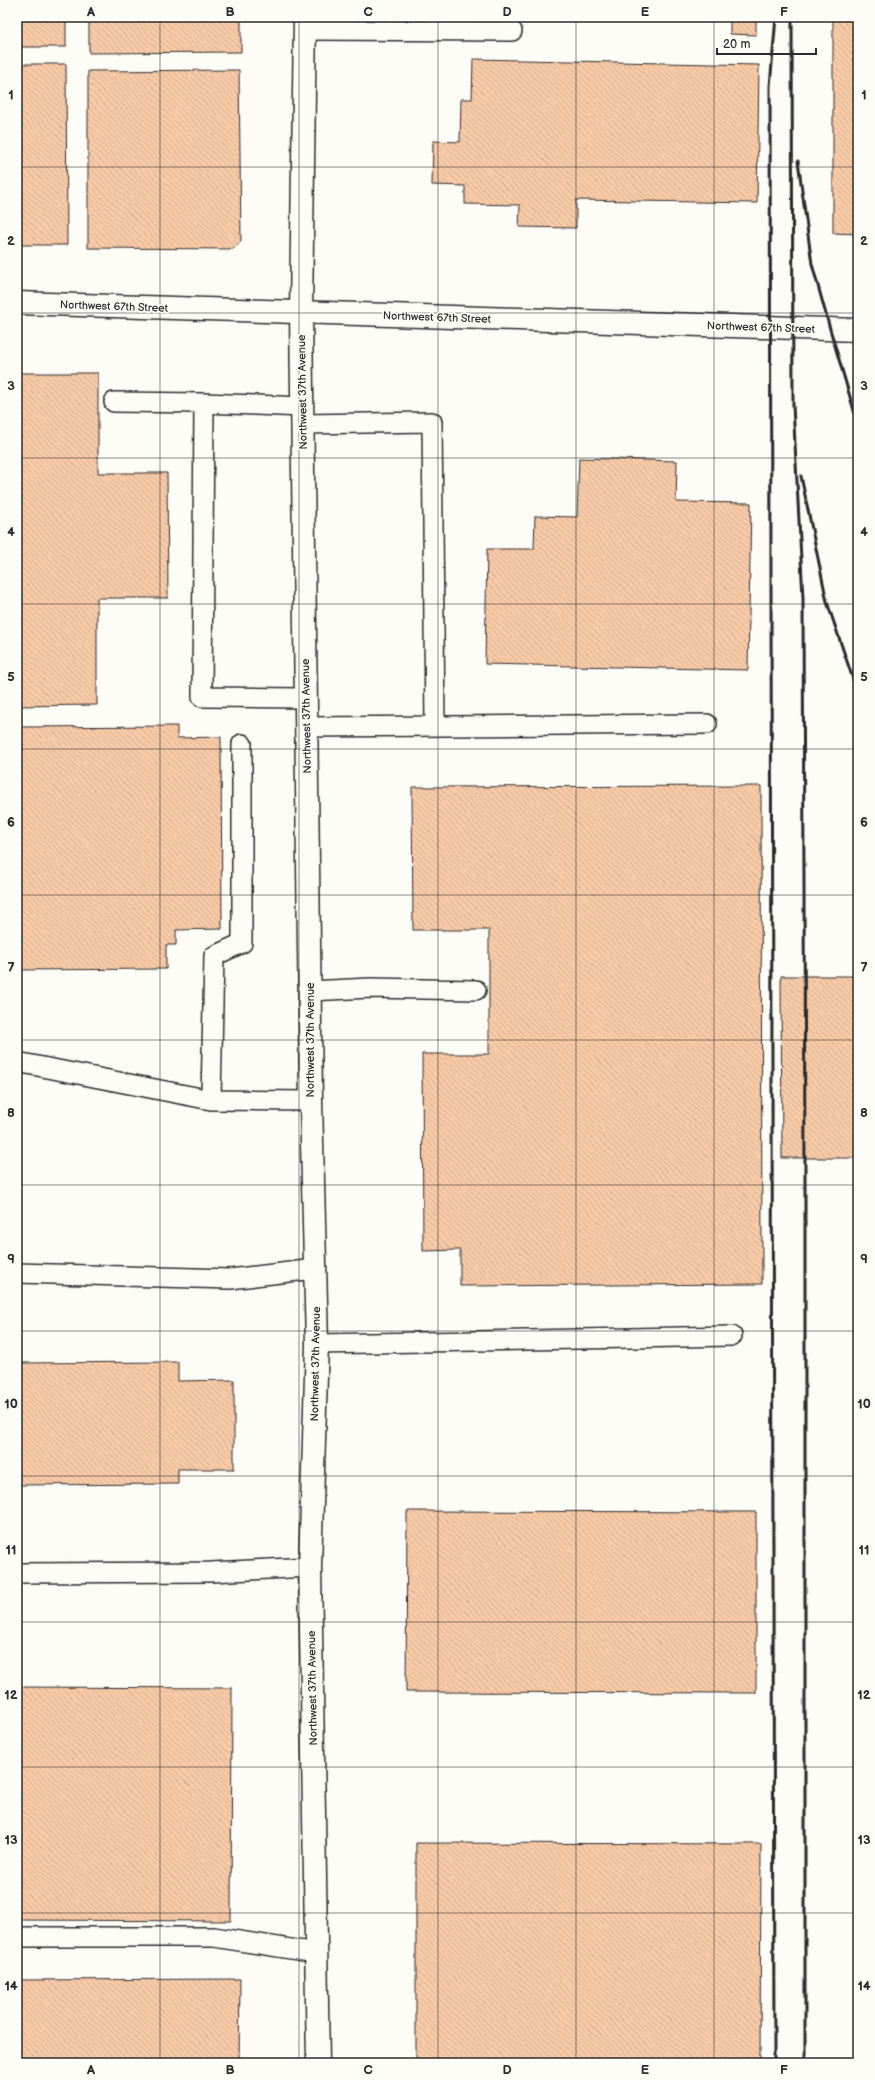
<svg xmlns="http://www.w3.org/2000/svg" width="875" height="2080" viewBox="0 0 875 2080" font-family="'Balsamiq Sans',sans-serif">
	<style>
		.building { fill: url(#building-back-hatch); stroke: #2b2b2b }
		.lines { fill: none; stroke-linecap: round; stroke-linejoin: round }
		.service-casing { stroke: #2b2b2b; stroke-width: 22 }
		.minor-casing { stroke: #2b2b2b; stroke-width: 25 }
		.tertiary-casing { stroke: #2b2b2b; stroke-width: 25 }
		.service { stroke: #fdfcf7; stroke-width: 19 }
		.minor { stroke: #fdfcf7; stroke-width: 22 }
		.tertiary { stroke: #fdfcf7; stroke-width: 22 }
		.rail { stroke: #2b2b2b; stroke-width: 3 }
		.grid { fill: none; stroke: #2b2b2b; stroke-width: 1; stroke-opacity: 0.55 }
		.labels { text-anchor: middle; stroke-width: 3.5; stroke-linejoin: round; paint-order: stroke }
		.street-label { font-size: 11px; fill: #2b2b2b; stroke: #fdfcf7 }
		.neatline { fill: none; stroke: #2b2b2b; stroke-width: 1.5 }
		.grid-label { font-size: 13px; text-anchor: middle; font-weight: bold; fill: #2b2b2b }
	</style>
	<defs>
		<pattern id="building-back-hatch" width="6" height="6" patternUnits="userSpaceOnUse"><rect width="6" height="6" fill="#f8caa7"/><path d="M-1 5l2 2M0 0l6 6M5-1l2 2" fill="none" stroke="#d5ae90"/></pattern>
	</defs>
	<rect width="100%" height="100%" fill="#fdfcf7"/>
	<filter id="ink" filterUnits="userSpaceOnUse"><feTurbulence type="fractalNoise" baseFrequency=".025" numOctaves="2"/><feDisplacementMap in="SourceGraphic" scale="8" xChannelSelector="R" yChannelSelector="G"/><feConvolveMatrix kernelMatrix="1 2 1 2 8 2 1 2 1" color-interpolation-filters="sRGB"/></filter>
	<g filter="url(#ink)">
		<!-- building -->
		<path class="building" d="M 17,17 L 66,17 L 66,47 L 17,47 Z
			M 89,17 L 241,17 L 241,52 L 89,53 Z
			M 730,17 L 756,17 L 756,35 L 730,34 Z
			M 833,17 L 858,17 L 858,234 L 833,233 Z
			M 473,59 L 759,65 L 757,203 L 576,200 L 576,228 L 519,227 L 520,205 L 465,204 L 465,186 L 432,185 L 433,141 L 460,142 L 461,99 L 472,99 Z
			M 17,64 L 66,64 L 67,245 L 17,245 Z
			M 239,70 L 241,242 L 233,249 L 88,248 L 88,71 Z
			M 17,373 L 98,373 L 98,473 L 167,473 L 168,598 L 97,598 L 97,705 L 17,706 Z
			M 579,458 L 677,461 L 676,502 L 751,503 L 748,670 L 485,664 L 487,549 L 534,549 L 535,516 L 577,517 Z
			M 177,726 L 177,738 L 221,737 L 222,929 L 176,930 L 176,945 L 166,945 L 166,969 L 17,970 L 17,727 Z
			M 761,786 L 762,1284 L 460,1286 L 460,1250 L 423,1251 L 422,1054 L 489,1054 L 489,930 L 413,930 L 412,787 Z
			M 781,976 L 858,976 L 858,1158 L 782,1158 Z
			M 178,1362 L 178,1381 L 234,1380 L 234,1469 L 178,1469 L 178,1484 L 17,1485 L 17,1363 Z
			M 407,1511 L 756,1512 L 756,1693 L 406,1692 Z
			M 17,1687 L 232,1688 L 231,1921 L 17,1920 Z
			M 416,1843 L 761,1844 L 760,2063 L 416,2063 Z
			M 240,1979 L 239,2063 L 17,2063 L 17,1980 Z"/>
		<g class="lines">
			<defs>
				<path id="service" d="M 305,30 L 512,31
					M 114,402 L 204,403 L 202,697 L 305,698
					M 204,403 L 303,407
					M 303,424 L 432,422 L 435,726
					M 306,727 L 707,724
					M 242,744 L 242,943 L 214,956 L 211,1100 L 311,1101
					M 310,991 L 370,988 L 476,990
					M 17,1062 L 211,1100
					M 17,1273 L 230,1279 L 315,1269
					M 317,1344 L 732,1336
					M 17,1573 L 211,1572 L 310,1567
					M 17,1937 L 214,1937 L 316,1953"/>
				<path id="minor" d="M 17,303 L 858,330"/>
				<path id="tertiary" d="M 305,17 L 301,313 L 311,1101 L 317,1344 L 310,1567 L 318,2063"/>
			</defs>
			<!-- service casing -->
			<use href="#service" class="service-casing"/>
			<!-- minor casing -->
			<use href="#minor" class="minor-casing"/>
			<!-- tertiary casing -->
			<use href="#tertiary" class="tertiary-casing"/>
			<!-- service -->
			<use href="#service" class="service"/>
			<!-- minor -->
			<use href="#minor" class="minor"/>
			<!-- tertiary -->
			<use href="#tertiary" class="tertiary"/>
			<!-- rail -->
			<path class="rail" d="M 792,17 L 793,405 L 803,598 L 805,1172 L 805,2063
				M 798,161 L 812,264 L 830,329 L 858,424
				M 801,476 L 827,602 L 858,694
				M 774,2063 L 770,86 L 776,17"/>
		</g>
	</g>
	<!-- grid -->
	<path class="grid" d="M 160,17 L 160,2063M 299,17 L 299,2063M 438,17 L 438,2063M 576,17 L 576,2063M 714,17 L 714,2063M 17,167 L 858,167M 17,313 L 858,313M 17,458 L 858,458M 17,604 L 858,604M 17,749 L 858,749M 17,895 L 858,895M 17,1040 L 858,1040M 17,1185 L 858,1185M 17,1331 L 858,1331M 17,1476 L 858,1476M 17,1622 L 858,1622M 17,1767 L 858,1767M 17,1913 L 858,1913"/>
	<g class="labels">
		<!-- street labels -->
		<g class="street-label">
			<text transform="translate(114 306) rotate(2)" y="4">Northwest 67th Street</text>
			<text transform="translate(437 317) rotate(2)" y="4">Northwest 67th Street</text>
			<text transform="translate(761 327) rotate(2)" y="4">Northwest 67th Street</text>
			<text transform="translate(302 392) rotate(-91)" y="4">Northwest 37th Avenue</text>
			<text transform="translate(306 716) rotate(-91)" y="4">Northwest 37th Avenue</text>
			<text transform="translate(310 1040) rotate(-90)" y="4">Northwest 37th Avenue</text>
			<text transform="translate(315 1364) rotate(-89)" y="4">Northwest 37th Avenue</text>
			<text transform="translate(312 1688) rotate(-91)" y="4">Northwest 37th Avenue</text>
		</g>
	</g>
	<!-- margin -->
	<rect width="875" height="2080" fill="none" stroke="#fdfcf7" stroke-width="44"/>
	<!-- scale -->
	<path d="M717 48v6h99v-6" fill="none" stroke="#2b2b2b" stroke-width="2"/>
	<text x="723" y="48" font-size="12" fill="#2b2b2b" stroke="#fdfcf7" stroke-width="3" paint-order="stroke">20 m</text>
	<rect x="22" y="22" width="831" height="2036" class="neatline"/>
	<g class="grid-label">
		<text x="91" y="16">A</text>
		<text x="230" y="16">B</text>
		<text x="368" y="16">C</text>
		<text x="507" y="16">D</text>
		<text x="645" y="16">E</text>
		<text x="784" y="16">F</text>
		<text x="11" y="99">1</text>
		<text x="864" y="99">1</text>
		<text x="11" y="245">2</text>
		<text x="864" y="245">2</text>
		<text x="11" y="390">3</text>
		<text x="864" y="390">3</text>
		<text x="11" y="536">4</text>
		<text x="864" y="536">4</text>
		<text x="11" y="681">5</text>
		<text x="864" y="681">5</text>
		<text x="11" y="826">6</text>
		<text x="864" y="826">6</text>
		<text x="11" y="972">7</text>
		<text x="864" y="972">7</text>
		<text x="11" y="1117">8</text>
		<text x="864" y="1117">8</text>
		<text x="11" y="1263">9</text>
		<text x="864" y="1263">9</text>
		<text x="11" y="1408">10</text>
		<text x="864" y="1408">10</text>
		<text x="11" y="1554">11</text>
		<text x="864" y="1554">11</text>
		<text x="11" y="1699">12</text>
		<text x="864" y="1699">12</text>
		<text x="11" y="1844">13</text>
		<text x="864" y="1844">13</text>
		<text x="11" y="1990">14</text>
		<text x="864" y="1990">14</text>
		<text x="91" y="2074">A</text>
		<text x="230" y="2074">B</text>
		<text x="368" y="2074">C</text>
		<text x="507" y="2074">D</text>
		<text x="645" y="2074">E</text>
		<text x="784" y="2074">F</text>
	</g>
</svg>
